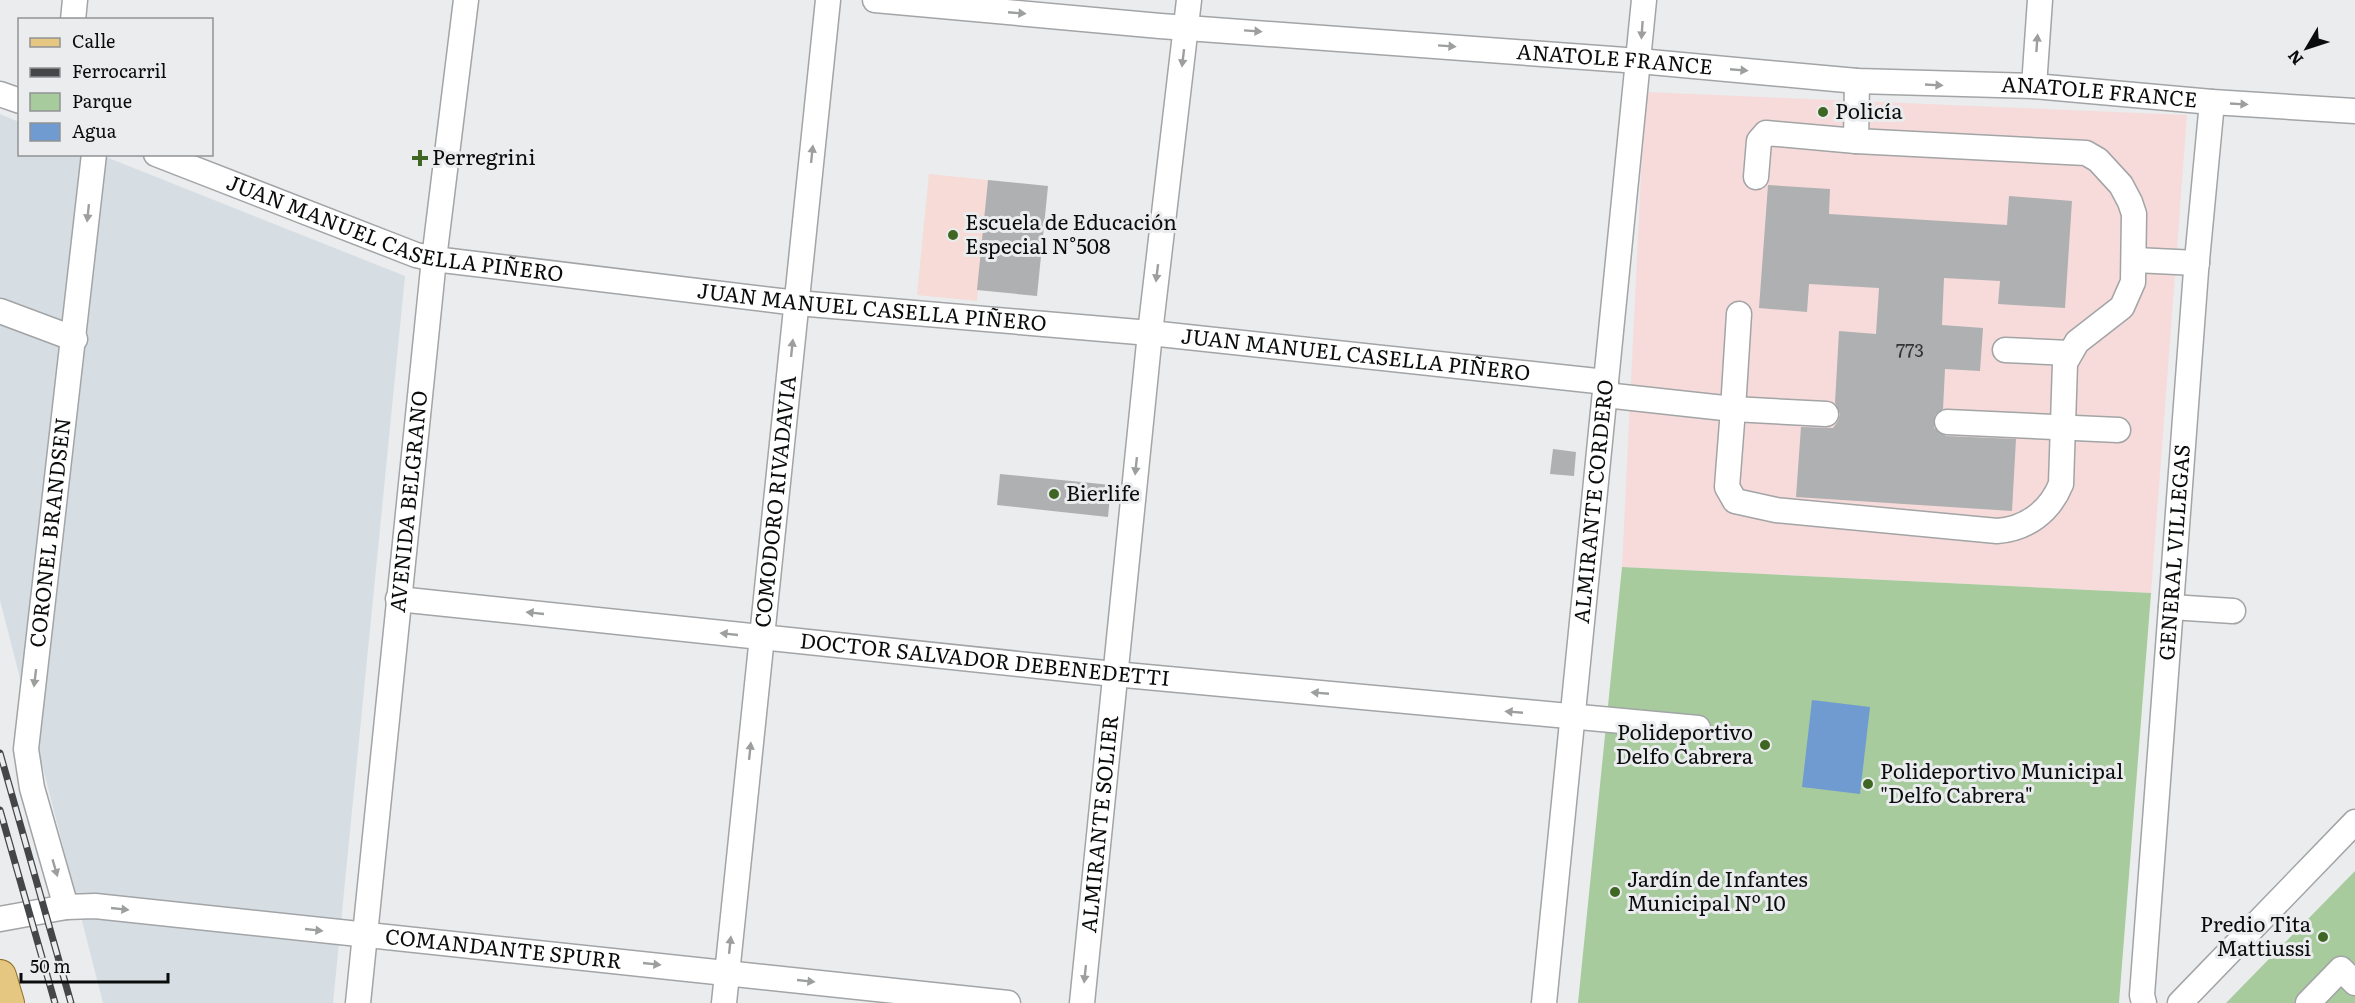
<svg xmlns="http://www.w3.org/2000/svg" width="2355" height="1003" viewBox="0 0 2355 1003" font-family="Literata,serif">
<style>
.built{fill:#d6dee4}
.education{fill:#f6dbd6}
.medical{fill:#f6dbda}
.green{fill:#a7cb9d}
.water{fill:#709bd1}
.building{fill:#afb0b2}
.lines{fill:none;stroke-linecap:round;stroke-linejoin:round}
.minor-casing{stroke:#a2a4a6;stroke-width:27}
.major-casing{stroke:#8e6d23;stroke-width:34}
.minor{stroke:#fff;stroke-width:24}
.major{stroke:#e5c782;stroke-width:32}
.rail-casing{stroke:#454647;stroke-width:7}
.rail{stroke:#eaecee;stroke-width:4.5;stroke-dasharray:14;stroke-linecap:butt}
.oneway{fill:#9d9e9e}
.poi-dot{fill:#3f6723;stroke:#eaecee;stroke-width:2}
.labels{text-anchor:middle;stroke-width:6;stroke-linejoin:round;paint-order:stroke}
.number-label{font-size:18px;fill:#343536}
.street-label{font-size:21px;fill:#0b0c0c;stroke:#eaecee}
.poi-label{font-size:21px;fill:#0b0c0c;stroke:#eaecee;text-anchor:start}
</style>
<rect width="100%" height="100%" fill="#eaecee"/>
<polygon class="built" points="0,114 19,122 20,154 101,155 405,276 333,1003 103,1003 0,600"/>
<polygon class="education" points="929,174 988,180 977,301 917,295"/>
<polygon class="medical" points="1645,92 2187,115 2151,593 1622,567"/>
<g class="green">
<polygon points="1622,567 2151,593 2119,1003 1578,1003"/>
<polygon points="2355,871 2355,1003 2226,1003"/>
</g>
<polygon class="water" points="1812,700 1870,707 1860,794 1802,787"/>
<g class="building">
<polygon points="988,180 1048,186 1037,296 977,290"/>
<polygon points="1768,185 1830,189 1829,214 2007,225 2009,196 2072,201 2065,308 1998,304 2000,281 1944,278 1942,325 1983,328 1980,371 1945,369 1943,409 1935,415 1934,428 1946,436 2016,439 2012,511 1796,497 1801,427 1833,428 1838,421 1840,414 1835,403 1839,331 1876,334 1879,288 1809,284 1807,312 1759,308"/>
<polygon points="1553,449 1576,452 1574,476 1550,474"/>
<polygon points="1000,474 1111,485 1108,517 997,505"/>
</g>
<g class="lines">
<defs>
<g id="minor">
<path id="s1" d="M875 0 1160 26 1639 61 1857 81 2034 86 2212 102 2355 111"/>
<polyline points="73,20 75,0"/>
<polyline points="2034,86 2040,0"/>
<polyline points="0,94 20,101"/>
<path id="s2" d="M156 154 416 255 434 259 797 303 1150 333 1606 382"/>
<polyline points="1756,177 1759,141 1766,133 1856,141"/>
<polyline points="2135,260 2197,263"/>
<polyline points="0,311 75,339"/>
<polyline points="1739,314 1733,409 1826,414"/>
<polyline points="2005,350 2069,353"/>
<path d="M1605 395 1733 409 1727 487 1735 501 1776 510 1997 531C2027 529 2050 511 2061 484L2065 363 2077 342 2122 307 2133 282 2134 214 2130 202 2121 185 2098 160 2086 153 1856 141 1857 81"/>
<polyline points="1947,422 2118,430"/>
<path id="s3" d="M398 599 1114 674 1698 728"/>
<polyline points="2171,607 2233,611"/>
<path id="s4" d="M66 907 32 788 26 749 94 154"/>
<path id="s5" d="M0 919 66 907 95 906 1008 1003"/>
<path id="s6" d="M358 1003 434 259 466 0"/>
<path id="s7" d="M724 1003 828 0"/>
<path id="s8" d="M1082 1003 1150 333 1189 0"/>
<path id="s9" d="M1544 1003 1644 0"/>
<path id="s10" d="M2144 1003 2142 995 2196 271 2212 102"/>
<polyline points="2180,1003 2355,822"/>
<polyline points="2308,1003 2341,969 2355,983"/>
</g>
<polyline id="major" points="0,976 8,1003"/>
</defs>
<use href="#minor" class="minor-casing"/>
<use href="#major" class="major-casing"/>
<use href="#minor" class="minor"/>
<use href="#major" class="major"/>
<defs>
<g id="rail">
<polyline points="0,753 71,1003"/>
<polyline points="0,810 55,1003"/>
</g>
</defs>
<use href="#rail" class="rail-casing"/>
<use href="#rail" class="rail"/>
</g>
<defs><path id="oneway-solid" d="M-6-.8H1V-3.2L6.5 0L1 3.2V.8H-6Z" transform="scale(1.5)"/></defs>
<g class="oneway">
<use href="#oneway-solid" transform="translate(1017 13) rotate(5)"/>
<use href="#oneway-solid" transform="translate(1642 30) rotate(94)"/>
<use href="#oneway-solid" transform="translate(1253 31) rotate(4)"/>
<use href="#oneway-solid" transform="translate(2037 43) rotate(-86)"/>
<use href="#oneway-solid" transform="translate(1447 46) rotate(4)"/>
<use href="#oneway-solid" transform="translate(1183 58) rotate(97)"/>
<use href="#oneway-solid" transform="translate(1739 70) rotate(5)"/>
<use href="#oneway-solid" transform="translate(1934 85) rotate(3)"/>
<use href="#oneway-solid" transform="translate(2239 104) rotate(3)"/>
<use href="#oneway-solid" transform="translate(812 154) rotate(-84)"/>
<use href="#oneway-solid" transform="translate(88 213) rotate(96)"/>
<use href="#oneway-solid" transform="translate(1157 273) rotate(97)"/>
<use href="#oneway-solid" transform="translate(792 348) rotate(-84)"/>
<use href="#oneway-solid" transform="translate(1136 466) rotate(96)"/>
<use href="#oneway-solid" transform="translate(535 613) rotate(-174)"/>
<use href="#oneway-solid" transform="translate(729 634) rotate(-174)"/>
<use href="#oneway-solid" transform="translate(35 678) rotate(97)"/>
<use href="#oneway-solid" transform="translate(1320 693) rotate(-175)"/>
<use href="#oneway-solid" transform="translate(1514 712) rotate(-175)"/>
<use href="#oneway-solid" transform="translate(750 751) rotate(-84)"/>
<use href="#oneway-solid" transform="translate(55 868) rotate(74)"/>
<use href="#oneway-solid" transform="translate(120 909) rotate(6)"/>
<use href="#oneway-solid" transform="translate(314 930) rotate(6)"/>
<use href="#oneway-solid" transform="translate(730 945) rotate(-84)"/>
<use href="#oneway-solid" transform="translate(652 964) rotate(6)"/>
<use href="#oneway-solid" transform="translate(1085 974) rotate(96)"/>
<use href="#oneway-solid" transform="translate(806 981) rotate(6)"/>
</g>
<g class="poi-dot">
<circle cx="1823" cy="112" r="6"/>
<path d="M417 149h6v6h6v6h-6v6h-6v-6h-6v-6h6z"/>
<circle cx="953" cy="235" r="6"/>
<circle cx="1054" cy="494" r="6"/>
<circle cx="1765" cy="745" r="6"/>
<circle cx="1868" cy="784" r="6"/>
<circle cx="1615" cy="892" r="6"/>
<circle cx="2323" cy="937" r="6"/>
</g>
<g class="labels">
<g class="number-label">
<text x="1910" y="357">773</text>
</g>
<g class="street-label">
<text dy="7" stroke="none"><textPath href="#s1" startOffset="742">ANATOLE FRANCE</textPath></text>
<text dy="7" stroke="none"><textPath href="#s1" startOffset="1228">ANATOLE FRANCE</textPath></text>
<text dy="7" stroke="none"><textPath href="#s2" startOffset="252">JUAN MANUEL CASELLA PIÑERO</textPath></text>
<text dy="7" stroke="none"><textPath href="#s2" startOffset="738">JUAN MANUEL CASELLA PIÑERO</textPath></text>
<text dy="7" stroke="none"><textPath href="#s2" startOffset="1224">JUAN MANUEL CASELLA PIÑERO</textPath></text>
<text dy="7" stroke="none"><textPath href="#s6" startOffset="504">AVENIDA BELGRANO</textPath></text>
<text dy="7" stroke="none"><textPath href="#s9" startOffset="504">ALMIRANTE CORDERO</textPath></text>
<text dy="7" stroke="none"><textPath href="#s7" startOffset="504">COMODORO RIVADAVIA</textPath></text>
<text dy="7" stroke="none"><textPath href="#s4" startOffset="381">CORONEL BRANDSEN</textPath></text>
<text dy="7" stroke="none"><textPath href="#s10" startOffset="452">GENERAL VILLEGAS</textPath></text>
<text dy="7" stroke="none"><textPath href="#s3" startOffset="590">DOCTOR SALVADOR DEBENEDETTI</textPath></text>
<text dy="7" stroke="none"><textPath href="#s8" startOffset="180">ALMIRANTE SOLIER</textPath></text>
<text dy="7" stroke="none"><textPath href="#s5" startOffset="507">COMANDANTE SPURR</textPath></text>
</g>
<g class="poi-label">
<text x="1835" y="119">Policía</text>
<text x="432" y="165">Perregrini</text>
<text x="965" y="230">Escuela de Educación<tspan x="965" dy="24">Especial N°508</tspan></text>
<text x="1066" y="501">Bierlife</text>
<text x="1753" y="740" text-anchor="end">Polideportivo<tspan x="1753" dy="24">Delfo Cabrera</tspan></text>
<text x="1880" y="779">Polideportivo Municipal<tspan x="1880" dy="24">"Delfo Cabrera"</tspan></text>
<text x="1627" y="887">Jardín de Infantes<tspan x="1627" dy="24">Municipal Nº 10</tspan></text>
<text x="2311" y="932" text-anchor="end">Predio Tita<tspan x="2311" dy="24">Mattiussi</tspan></text>
</g>
</g>
<rect x="18" y="18" width="195" height="138" fill="#eaecee" stroke="#919294" stroke-width="1.5"/>
<rect x="30" y="38" width="30" height="9" fill="#e5c782" stroke="#919294" stroke-width="1.5"/>
<text x="72" y="48" font-size="18" fill="#0b0c0c">Calle</text>
<rect x="30" y="68" width="30" height="9" fill="#454647" stroke="#919294" stroke-width="1.5"/>
<text x="72" y="78" font-size="18" fill="#0b0c0c">Ferrocarril</text>
<rect x="30" y="93" width="30" height="18" fill="#a7cb9d" stroke="#919294" stroke-width="1.5"/>
<text x="72" y="108" font-size="18" fill="#0b0c0c">Parque</text>
<rect x="30" y="123" width="30" height="18" fill="#709bd1" stroke="#919294" stroke-width="1.5"/>
<text x="72" y="138" font-size="18" fill="#0b0c0c">Agua</text>
<g transform="translate(2307 48) rotate(231)" stroke="#eaecee" stroke-width="4.5" paint-order="stroke">
<path d="M0-4.5L10 22L0 15L-10 22Z" fill="#0b0c0c"/>
<text y="-9" font-size="16" font-weight="bold" text-anchor="middle" fill="#0b0c0c">N</text>
</g>
<path d="M21 973v9h147v-9" fill="none" stroke="#0b0c0c" stroke-width="3"/>
<text x="30" y="973" font-size="18" fill="#0b0c0c" stroke="#eaecee" stroke-width="4.5" paint-order="stroke">50 m</text>
</svg>
